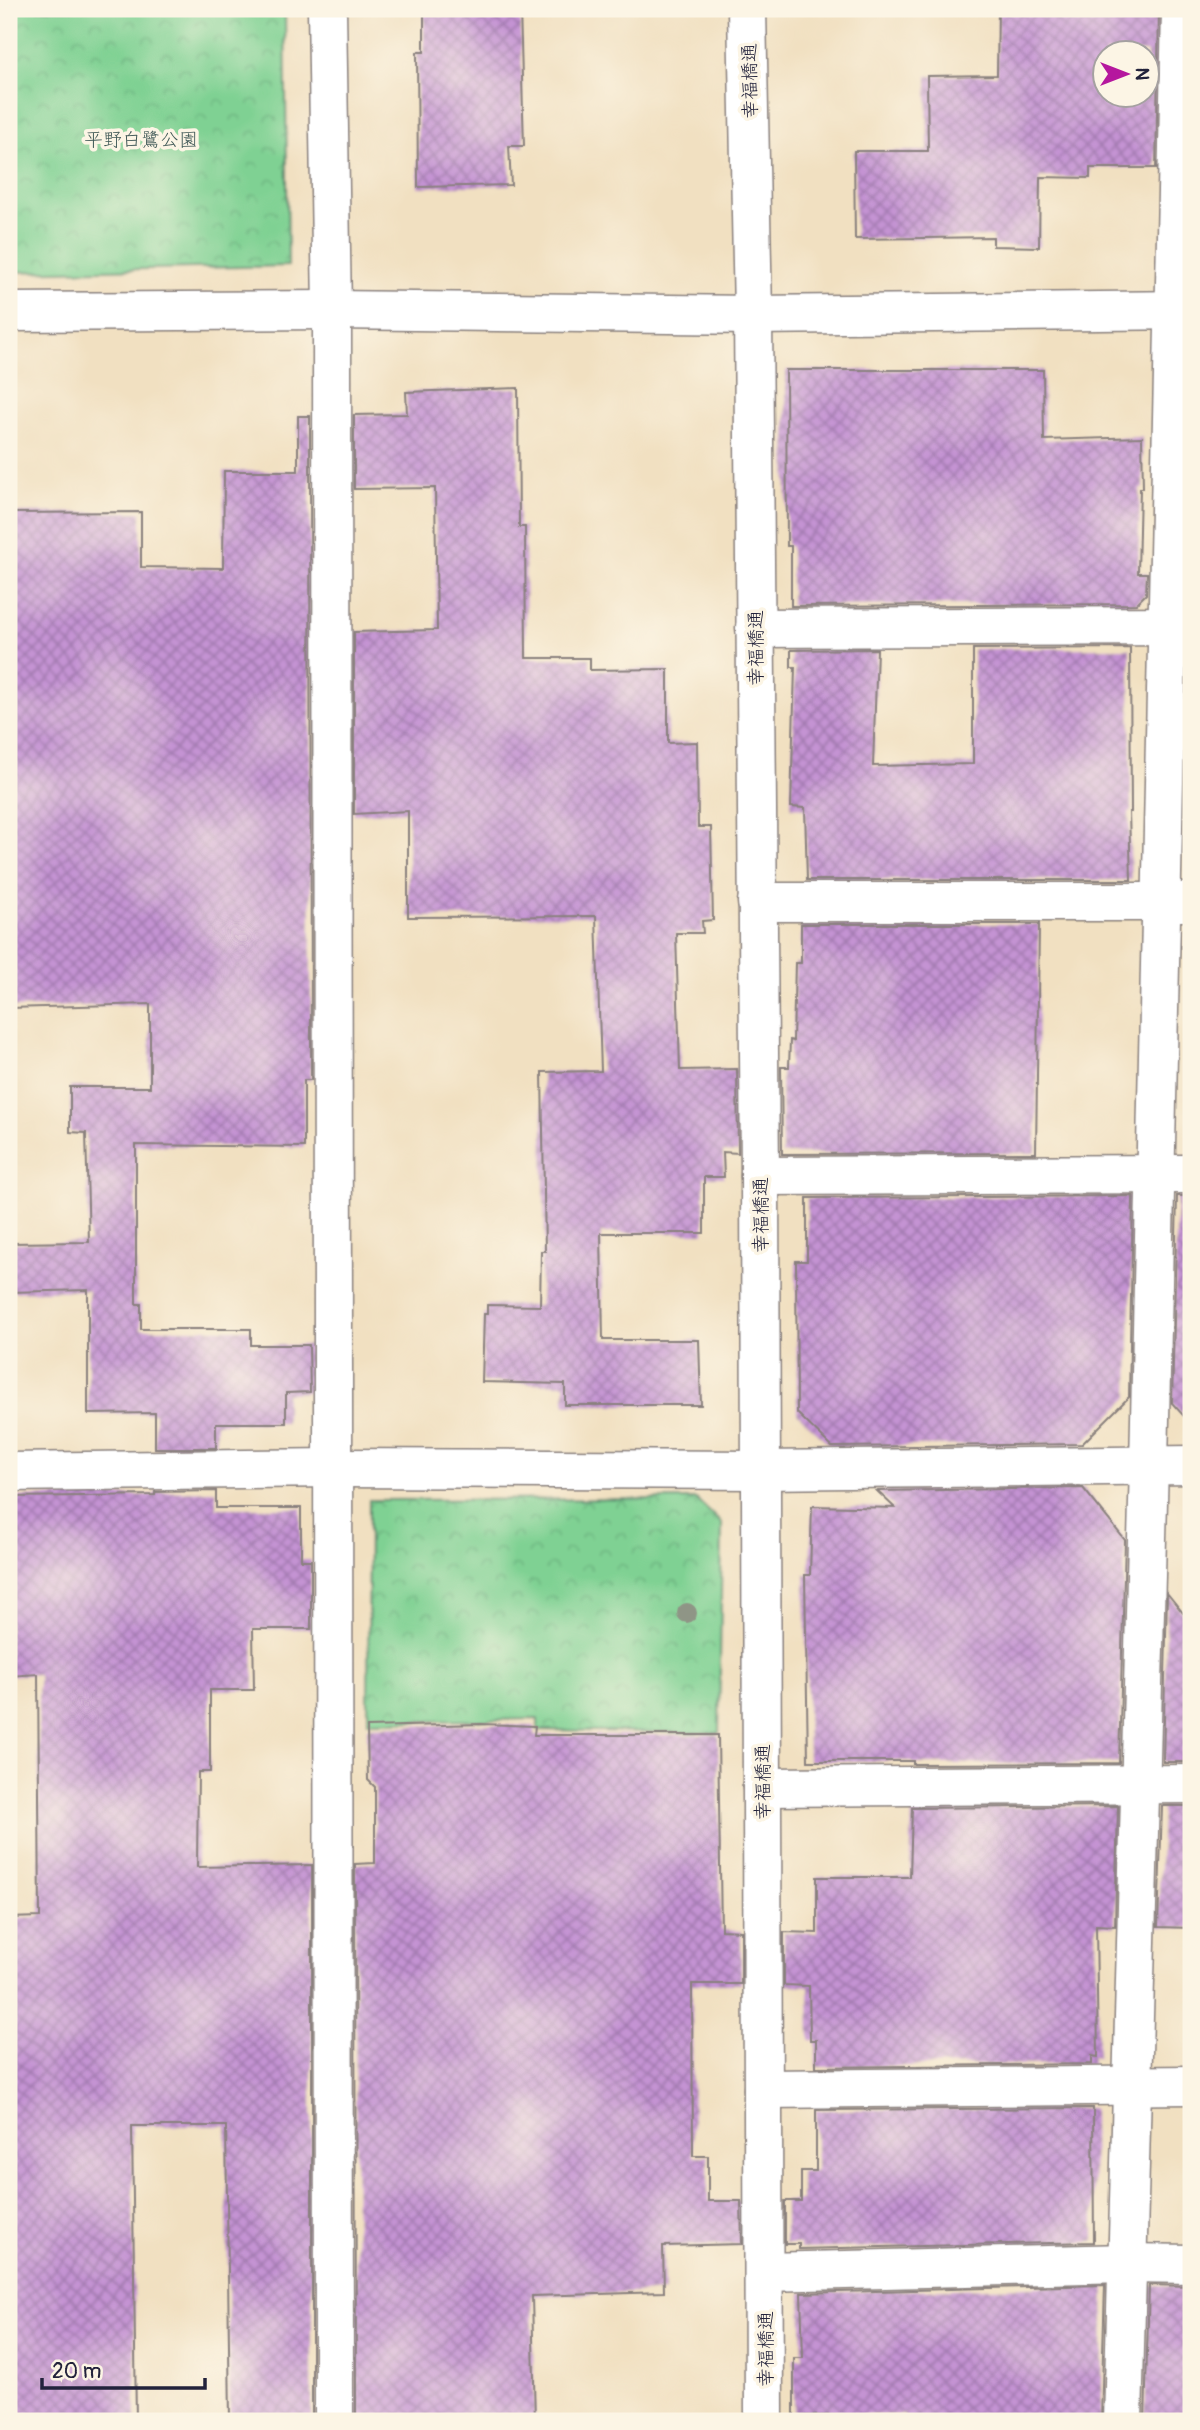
<svg xmlns="http://www.w3.org/2000/svg" width="1200" height="2430" viewBox="0 0 1200 2430" font-family="Pangolin,'Klee One',sans-serif">
<style>
.park{fill:url(#park-crowns);stroke:#507a67;stroke-width:2}
.building{fill:url(#building-cross-hatch);fill-rule:evenodd}
.lines{fill:none;stroke-linecap:round;stroke-linejoin:round}
.minor-casing{stroke:#8a817e;stroke-width:41}
.tertiary-casing{stroke:#8a817e;stroke-width:41}
.minor{stroke:#fff;stroke-width:38}
.tertiary{stroke:#fff;stroke-width:38}
.tree{fill:#8f9586}
.labels{text-anchor:middle;stroke-width:7;stroke-linejoin:round;paint-order:stroke}
.street-label{font-size:19px;fill:#22223b;stroke:#fcf5e5}
.park-label{font-size:19px;fill:#3e5755;stroke:#fcf5e5}
</style>
<defs>
<pattern id="park-crowns" width="20" height="18" patternUnits="userSpaceOnUse" patternTransform="scale(1.75)"><rect width="20" height="18" fill="#7fd193"/><path d="M2 6a3 3 0 1 1 6 0M12 15a3 3 0 1 1 6 0" fill="none" stroke="#6db380"/></pattern>
<pattern id="building-cross-hatch" width="8" height="8" patternUnits="userSpaceOnUse" patternTransform="scale(1.75)"><rect width="8" height="8" fill="#c493d3"/><path d="M0 0l8 8M0 8l8-8" fill="none" stroke="#9f78ac"/></pattern>
</defs>
<rect width="100%" height="100%" fill="#fcf5e5"/>
<filter id="ink" filterUnits="userSpaceOnUse"><feTurbulence type="fractalNoise" baseFrequency=".0143" numOctaves="2"/><feDisplacementMap in="SourceGraphic" scale="14" xChannelSelector="R" yChannelSelector="G"/><feConvolveMatrix kernelMatrix="1 2 1 2 8 2 1 2 1" color-interpolation-filters="sRGB"/></filter>
<filter id="wash" filterUnits="userSpaceOnUse"><feTurbulence type="fractalNoise" baseFrequency=".00686" numOctaves="4" result="noise"/><feDisplacementMap in="SourceGraphic" scale="28" xChannelSelector="R" yChannelSelector="G"/><feGaussianBlur stdDeviation="1.57" result="paint"/><feColorMatrix in="noise" values="0 0 0 0 0 0 0 0 0 0 0 0 0 0 0 0 0 1.4 0 .05"/><feComposite in="paint" operator="in"/></filter>
<g filter="url(#wash)">
<rect width="100%" height="100%" fill="#f1e0c1"/>
<g class="park">
<polygon points="9,9 285,9 288,266 9,272"/>
<polygon points="696,1499 722,1524 719,1733 538,1730 538,1719 368,1722 369,1500"/>
</g>
<g id="blocks">
<g class="building">
<polygon points="424,9 520,9 524,146 509,146 511,185 418,187 417,52 424,52"/>
<path d="M998 9H1159L1156 168H1090V178L1040 177 1039 247 993 246V237L855 239 854 151H928L927 76 997 75ZM1105 52H1147V94H1105Z"/>
<polygon points="786,370 1043,370 1044,440 1142,437 1143,488 1140,488 1138,573 1147,573 1146,594 1136,604 791,606 791,546 787,546"/>
<polygon points="518,388 519,527 525,527 526,658 590,658 590,670 668,669 668,743 697,742 698,827 711,827 713,920 702,921 703,933 676,933 680,1070 737,1069 738,1153 723,1152 724,1177 704,1177 704,1233 601,1233 603,1340 699,1340 701,1405 565,1405 565,1384 482,1382 484,1314 487,1314 487,1305 540,1306 541,1251 545,1251 542,1072 601,1071 596,916 408,917 408,811 354,814 354,632 437,630 435,488 354,489 354,415 407,414 406,392"/>
<polygon points="298,416 310,416 311,1080 304,1080 304,1147 136,1145 136,1304 141,1304 141,1329 251,1329 251,1345 309,1345 310,1392 286,1393 286,1423 216,1423 216,1448 155,1448 155,1413 88,1414 88,1290 9,1292 9,1243 89,1242 86,1133 70,1132 70,1087 150,1087 150,1004 9,1008 9,513 141,512 141,567 223,568 224,471 298,471"/>
<polygon points="1130,648 1131,812 1129,812 1131,880 807,880 805,808 791,807 795,667 791,667 791,650 877,649 873,766 973,764 973,649"/>
<polygon points="801,924 1039,924 1036,1153 782,1154 781,1067 789,1067 790,1040 793,1041 795,963 801,963"/>
<polygon points="1133,1196 1129,1397 1082,1444 832,1447 797,1413 796,1261 807,1261 807,1198"/>
<polygon points="1177,1196 1191,1196 1191,1424 1172,1403"/>
<polygon points="1083,1488 1125,1540 1119,1763 913,1764 913,1761 808,1761 805,1575 810,1575 812,1506 895,1508 877,1491"/>
<polygon points="216,1491 216,1508 301,1508 301,1560 311,1560 311,1629 253,1629 254,1690 210,1690 210,1772 198,1772 197,1867 312,1865 312,2421 230,2421 226,2126 132,2126 136,2421 9,2421 9,1918 40,1917 38,1674 9,1676 9,1497 155,1495 155,1492"/>
<polygon points="1167,1593 1191,1623 1191,1762 1163,1762"/>
<polygon points="481,1724 535,1726 534,1735 718,1735 721,1930 741,1931 741,1984 692,1984 693,2156 708,2156 708,2201 741,2201 742,2244 663,2246 664,2292 532,2296 535,2421 356,2421 355,1864 375,1863 375,1787 368,1780 367,1727"/>
<polygon points="1118,1806 1115,1926 1096,1925 1098,2057 1092,2056 1092,2064 816,2067 816,2040 810,2040 809,1986 784,1985 784,1932 817,1933 817,1877 910,1877 912,1808"/>
<polygon points="1162,1806 1191,1806 1191,1928 1158,1927"/>
<polygon points="1093,2108 1094,2242 799,2249 799,2244 785,2244 785,2201 801,2201 801,2171 816,2171 816,2110"/>
<polygon points="1105,2285 1101,2421 904,2421 904,2415 794,2416 794,2358 803,2358 801,2293"/>
<polygon points="1149,2285 1191,2286 1191,2421 1145,2421"/>
</g>
</g>
</g>
<g filter="url(#ink)">
<use href="#blocks" fill-opacity="0" stroke="#8a817e" stroke-width="2"/>
<g class="lines">
<defs>
<g id="minor">
<polyline points="327,9 332,310 334,2421"/>
<polyline points="755,628 1191,626"/>
<polyline points="757,902 1191,902"/>
<polyline points="760,1176 1191,1174"/>
<polyline points="762,1787 1191,1784"/>
<polyline points="763,2089 1191,2085"/>
<polyline points="765,2272 1127,2263 1191,2264"/>
<polyline points="1123,2421 1149,1465 1181,9"/>
</g>
<g id="tertiary">
<polyline points="747,9 753,315 760,1176 764,2421"/>
<polyline points="9,312 332,310 753,315 1191,310"/>
<polyline points="9,1472 335,1468 762,1470 1191,1465"/>
</g>
</defs>
<use href="#minor" class="minor-casing"/>
<use href="#tertiary" class="tertiary-casing"/>
<use href="#minor" class="minor"/>
<use href="#tertiary" class="tertiary"/>
</g>
<circle class="tree" cx="687" cy="1613" r="10"/>
</g>
<g class="labels">
<g class="street-label">
<text transform="translate(749 81) rotate(-91)" y="7">幸福橋通</text>
<text transform="translate(755 648) rotate(-90)" y="7">幸福橋通</text>
<text transform="translate(760 1215) rotate(-90)" y="7">幸福橋通</text>
<text transform="translate(762 1782) rotate(-90)" y="7">幸福橋通</text>
<text transform="translate(765 2349) rotate(-90)" y="7">幸福橋通</text>
</g>
<g class="park-label">
<text x="141" y="146">平野白鷺公園</text>
</g>
</g>
<rect width="1200" height="2430" fill="none" stroke="#fcf5e5" stroke-width="35"/>
<g transform="translate(1126 74) rotate(90)"><circle r="33" fill="#fcf5e5" stroke="#a5a1a1" stroke-width="2"/>
<path d="M0-5L12 26L0 18L-12 26Z" fill="#b5179e"/>
<text y="-10" font-size="19" font-weight="bold" text-anchor="middle" fill="#22223b">N</text>
</g>
<path d="M42 2378v10h163v-10" fill="none" stroke="#22223b" stroke-width="3.5"/>
<text x="52" y="2378" font-size="21" fill="#22223b" stroke="#fcf5e5" stroke-width="5" paint-order="stroke">20 m</text>
</svg>
